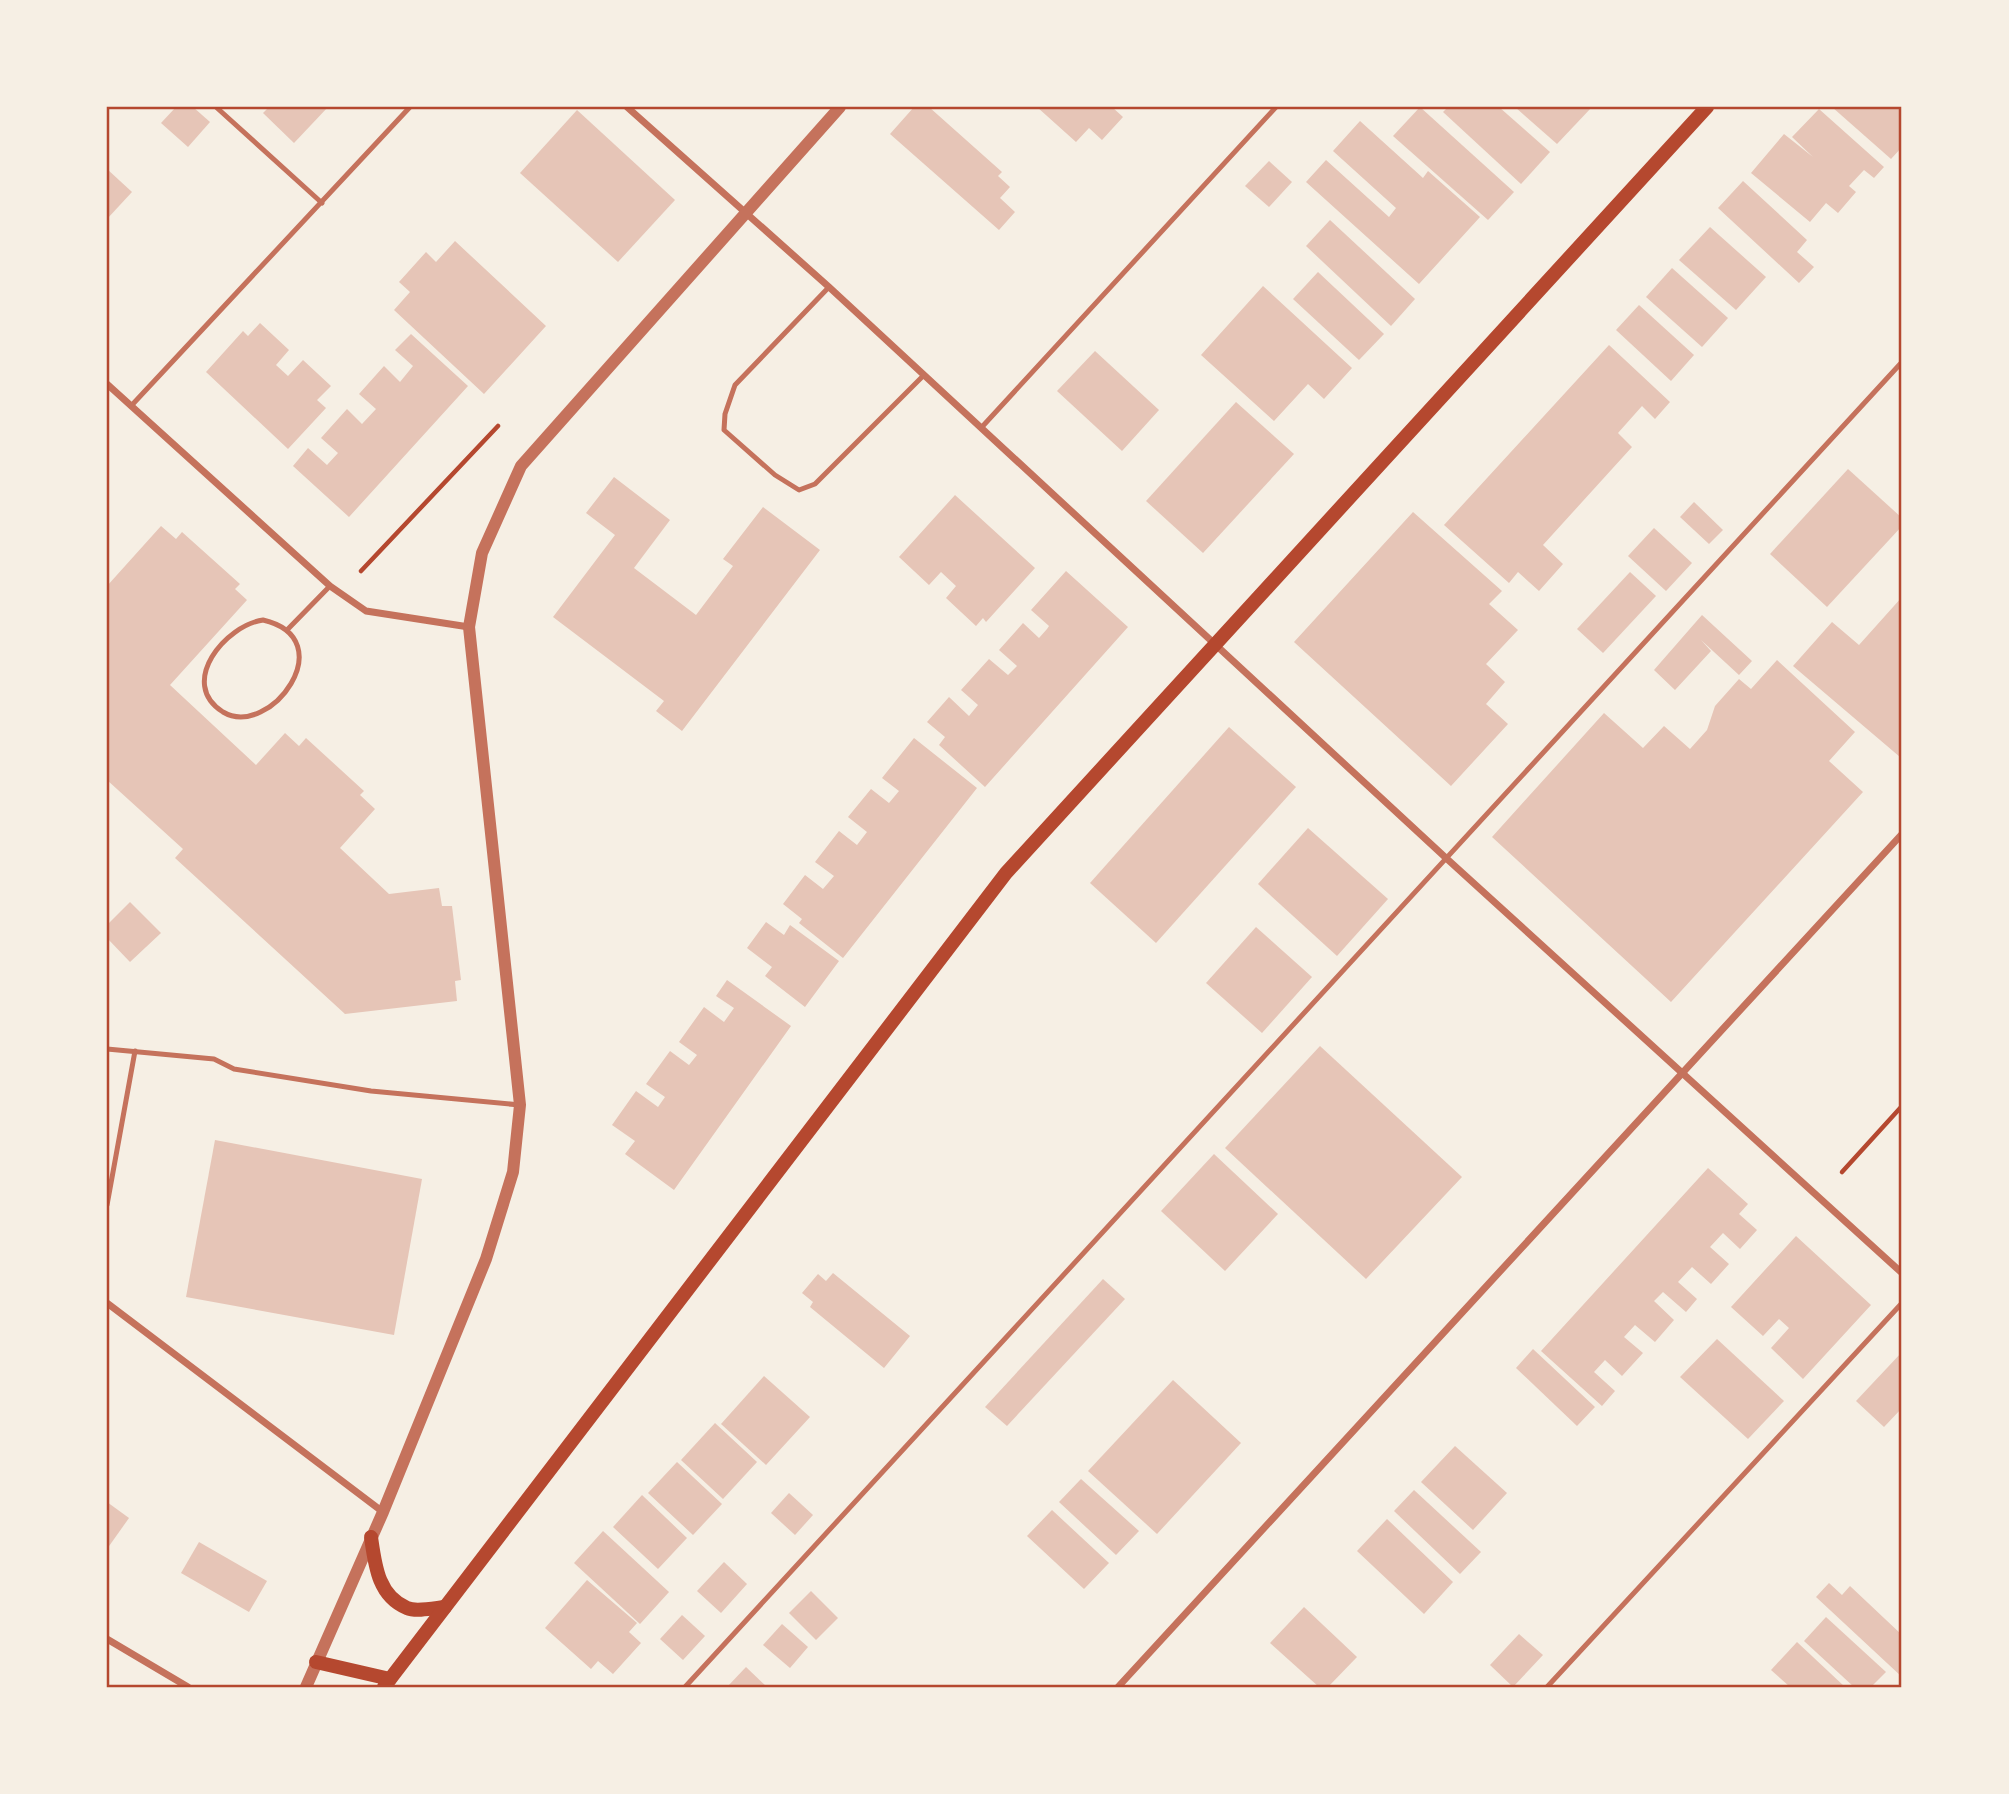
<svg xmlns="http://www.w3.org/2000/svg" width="2009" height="1794" viewBox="0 0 2009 1794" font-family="Figtree,sans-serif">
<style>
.building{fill:#e6c5b7}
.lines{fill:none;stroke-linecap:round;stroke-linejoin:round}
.path{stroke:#b5482f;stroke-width:4.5}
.service{stroke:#c5725c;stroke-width:5}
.minor{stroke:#c5725c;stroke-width:7}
.tertiary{stroke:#c5725c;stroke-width:12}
.secondary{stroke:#b5482f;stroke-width:14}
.neatline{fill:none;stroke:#b5482f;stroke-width:2.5}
</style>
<rect width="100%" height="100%" fill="#f6efe4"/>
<g class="building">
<polygon points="176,107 193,107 210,122 188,147 161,123"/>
<polygon points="269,107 328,107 294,143 263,113"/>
<polygon points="914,107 929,107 1002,172 998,176 1010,187 1000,198 1015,212 999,230 890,134"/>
<polygon points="1037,107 1112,107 1123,117 1102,140 1089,128 1076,142"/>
<polygon points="1420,107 1514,192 1488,220 1393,136"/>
<polygon points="1448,107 1499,107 1550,152 1521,184 1443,112"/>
<polygon points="1515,107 1592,107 1557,144"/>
<polygon points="1832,107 1902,107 1902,147 1891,159"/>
<polygon points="1819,109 1884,167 1874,178 1864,170 1849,186 1856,192 1838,213 1826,203 1810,222 1751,173 1784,134 1813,157 1792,137"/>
<polygon points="577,110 675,200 618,262 520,173"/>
<polygon points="1360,121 1423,178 1428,171 1480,217 1419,284 1306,182 1326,160 1389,217 1396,208 1333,151"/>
<polygon points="1269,161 1292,182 1269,207 1245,186"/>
<polygon points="107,169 132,192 107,219"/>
<polygon points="1743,181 1807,240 1797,252 1814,267 1799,283 1718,208"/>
<polygon points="1330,220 1415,299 1391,326 1306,246"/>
<polygon points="1710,227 1766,277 1736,310 1679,260"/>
<polygon points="455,241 546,326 484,394 394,310 410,292 399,282 426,252 436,262"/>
<polygon points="1672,268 1728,318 1702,347 1646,297"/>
<polygon points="1318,272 1384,334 1359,360 1293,299"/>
<polygon points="1263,286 1352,368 1324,399 1308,384 1274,421 1201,355"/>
<polygon points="1639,305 1694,355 1671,381 1616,330"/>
<polygon points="260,323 289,350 276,365 288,376 303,360 331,386 317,400 326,408 288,449 206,372 243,331 248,336"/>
<polygon points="411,334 468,386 349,517 293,466 308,448 327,465 338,453 321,438 347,409 362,424 376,409 359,394 384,366 400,382 413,366 395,350"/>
<polygon points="1609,345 1670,402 1655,419 1642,406 1618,433 1632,447 1543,545 1563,564 1539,591 1518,572 1509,583 1444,525"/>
<polygon points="1095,351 1159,410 1122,451 1057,391"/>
<polygon points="1236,402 1294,454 1203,553 1146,501"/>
<polygon points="1848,469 1902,518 1902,526 1827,607 1770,554"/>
<polygon points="614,477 670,520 634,568 696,615 733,566 723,559 763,507 820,550 682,731 656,711 664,701 553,617 615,535 586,513"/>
<polygon points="955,495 1035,568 986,622 983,618 976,626 946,598 956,586 941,572 929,585 899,557"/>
<polygon points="1694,502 1723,530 1709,544 1680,517"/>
<polygon points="1413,512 1502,591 1489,604 1518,630 1486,664 1505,682 1486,704 1508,724 1451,786 1294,642"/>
<polygon points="161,526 176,539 182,532 240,584 235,589 247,600 170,685 256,765 285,733 299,746 306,738 364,791 360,795 375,809 340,848 389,894 439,888 442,906 452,906 461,980 455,981 457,1001 345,1014 175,858 183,849 107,780 107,586"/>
<polygon points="1654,528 1692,563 1666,591 1628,556"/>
<polygon points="1066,571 1128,627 985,787 939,745 945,737 927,722 949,697 969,716 978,705 961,690 989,659 1008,675 1017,666 999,650 1023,623 1039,638 1047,629 1049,626 1031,610"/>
<polygon points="1630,572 1656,596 1603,653 1577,629"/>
<polygon points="1902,597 1902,754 1900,757 1793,666 1832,622 1859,645"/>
<polygon points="1702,615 1752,661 1739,675 1701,640 1711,651 1675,690 1654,670"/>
<polygon points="1777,660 1855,732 1829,761 1863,792 1671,1002 1492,837 1604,713 1643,748 1664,726 1690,749 1707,730 1715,706 1739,679 1751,689"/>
<polygon points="1229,727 1296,787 1156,943 1090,883"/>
<polygon points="914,738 977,788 843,958 799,923 802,919 783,904 805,875 823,889 834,876 815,862 839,831 857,845 867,832 848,817 871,789 889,803 899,791 882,778"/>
<polygon points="1308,828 1388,899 1337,956 1258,884"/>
<polygon points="130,902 161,933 130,962 107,938 107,925"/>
<polygon points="766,922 784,935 790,925 839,961 805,1007 765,976 772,967 747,948"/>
<polygon points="1256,927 1312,977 1262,1033 1206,983"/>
<polygon points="727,980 791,1026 674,1190 625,1154 635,1141 612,1125 636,1091 658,1107 665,1097 646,1084 670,1051 689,1065 697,1055 679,1042 704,1007 724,1022 734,1008 716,996"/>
<polygon points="1320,1046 1462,1177 1366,1279 1225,1148"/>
<polygon points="215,1140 422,1179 394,1335 186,1297"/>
<polygon points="1214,1154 1278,1214 1225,1271 1161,1211"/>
<polygon points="1708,1168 1748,1204 1739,1214 1757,1230 1740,1249 1723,1233 1710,1247 1729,1264 1711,1284 1692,1267 1678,1282 1697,1299 1686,1312 1663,1292 1654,1301 1674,1320 1655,1342 1635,1325 1624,1337 1643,1353 1622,1376 1605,1360 1594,1372 1615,1391 1602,1406 1541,1351"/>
<polygon points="1796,1236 1871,1305 1803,1379 1771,1348 1789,1328 1779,1319 1763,1336 1731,1307"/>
<polygon points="833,1273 910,1336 884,1368 810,1307 813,1302 802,1293 818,1274 826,1281"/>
<polygon points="1103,1279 1125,1299 1007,1426 985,1407"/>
<polygon points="1717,1339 1784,1401 1748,1439 1680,1377"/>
<polygon points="1533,1349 1595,1407 1577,1426 1516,1368"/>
<polygon points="1902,1352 1902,1408 1884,1427 1856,1401"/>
<polygon points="764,1376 810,1417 766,1465 721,1424"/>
<polygon points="1173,1380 1241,1443 1157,1534 1088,1471"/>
<polygon points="715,1423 757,1462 723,1499 681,1460"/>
<polygon points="1455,1446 1507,1493 1473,1530 1421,1482"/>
<polygon points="677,1462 722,1504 693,1535 648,1493"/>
<polygon points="1081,1479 1139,1531 1116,1555 1059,1502"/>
<polygon points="1414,1490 1481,1552 1460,1574 1394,1511"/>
<polygon points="789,1493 813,1515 795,1535 771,1513"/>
<polygon points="642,1495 687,1538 658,1569 613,1527"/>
<polygon points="107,1502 129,1518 107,1549"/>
<polygon points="1052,1510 1109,1563 1084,1589 1027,1536"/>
<polygon points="1387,1519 1453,1582 1424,1614 1357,1551"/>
<polygon points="603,1531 669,1592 640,1624 574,1563"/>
<polygon points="199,1542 267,1581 249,1612 181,1573"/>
<polygon points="724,1562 747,1584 721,1613 697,1591"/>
<polygon points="587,1580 637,1623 629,1632 641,1643 613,1674 598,1661 591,1669 545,1628"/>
<polygon points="1829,1583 1842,1595 1850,1586 1902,1635 1902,1677 1816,1597"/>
<polygon points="811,1591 838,1618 816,1640 789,1613"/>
<polygon points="1304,1607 1357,1657 1328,1687 1319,1687 1270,1643"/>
<polygon points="682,1615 705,1636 683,1660 660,1639"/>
<polygon points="1826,1617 1886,1672 1871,1687 1854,1687 1804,1641"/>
<polygon points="782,1624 808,1647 790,1668 763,1645"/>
<polygon points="1519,1634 1543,1655 1513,1687 1490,1665"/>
<polygon points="1797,1642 1845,1687 1790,1687 1771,1670"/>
<polygon points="746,1667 767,1687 727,1687"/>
</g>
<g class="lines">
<g class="path">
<polyline points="361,571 498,426"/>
<polyline points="1842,1172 1902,1106"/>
</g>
<g class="service">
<polyline points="216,107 322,203"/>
<polyline points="829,287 735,385 725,414 724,430 775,475 799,490 815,484 923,376"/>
<polyline points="131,406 410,107"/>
<polyline points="981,428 1276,107"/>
<path d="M263 620C344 639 270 740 223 712 177 683 226 625 263 620Z"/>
<polyline points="287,630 330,586"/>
<polyline points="107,1049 214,1059 234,1069 371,1091 520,1105"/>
<polyline points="107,1205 135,1051"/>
<polyline points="685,1687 1902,362"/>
<polyline points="1547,1687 1902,1303"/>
</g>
<g class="minor">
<polyline points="627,107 829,287 1446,858 1902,1273"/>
<polyline points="107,384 330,586 366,611 469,627"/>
<polyline points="107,1303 383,1512"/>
<polyline points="107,1639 188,1687"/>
<polyline points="1118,1687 1902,834"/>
</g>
<polyline class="tertiary" points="306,1687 383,1512 486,1259 513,1172 520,1105 469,627 482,553 521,466 840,107"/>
<g class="secondary">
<path d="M371 1537C375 1565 378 1596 407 1608 416 1612 435 1608 445 1607"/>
<polyline points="316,1662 390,1679"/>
<polyline points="384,1687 1006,873 1707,107"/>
</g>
</g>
<rect width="2009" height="1794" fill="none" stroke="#f6efe4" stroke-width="217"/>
<rect x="108" y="108" width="1792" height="1578" class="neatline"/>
</svg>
